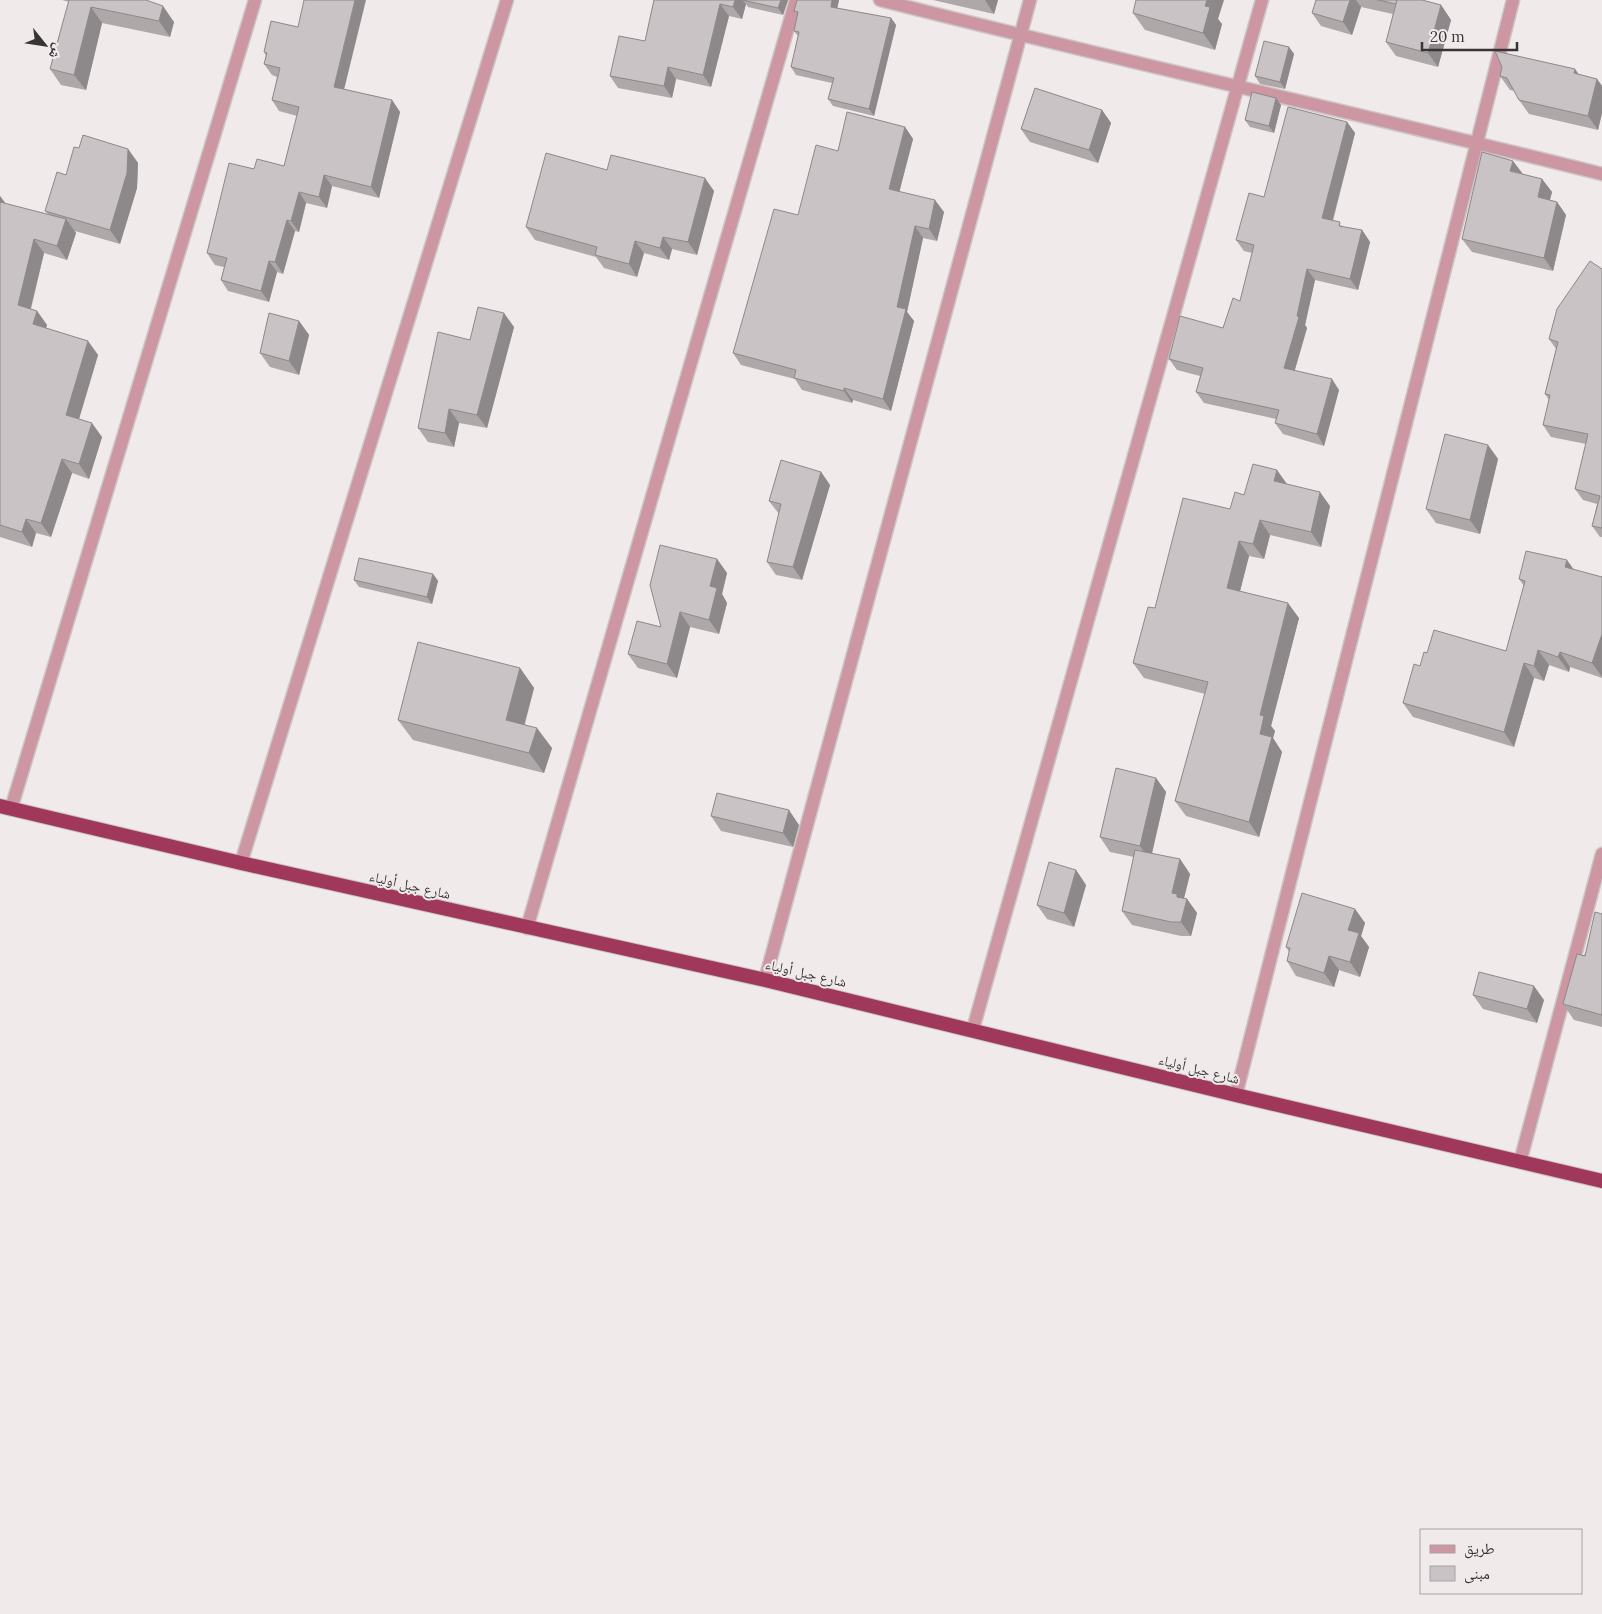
<svg xmlns="http://www.w3.org/2000/svg" width="1602" height="1614" viewBox="0 0 1602 1614" font-family="Lora,'Noto Naskh Arabic',serif">
<style>
.lines{fill:none;stroke-linecap:round;stroke-linejoin:round}
.minor-casing{stroke:#ccc6c7;stroke-width:15}
.trunk-casing{stroke:#ccc6c7;stroke-width:16}
.minor{stroke:#cc96a3;stroke-width:12}
.trunk{stroke:#a0385c;stroke-width:14}
.wall{fill:#aea8a9}
.shaded-wall{fill:#8d888a}
.building{fill:#cac3c5;stroke:#8d888a}
.labels{text-anchor:middle;stroke-width:4;stroke-linejoin:round;paint-order:stroke}
.street-label{font-size:14px;fill:#383536;stroke:#f1eaeb}
</style>
<rect width="100%" height="100%" fill="#f1eaeb"/>
<g class="lines">
<defs>
<g id="minor">
<path d="M880 0C1120 61 1362 114 1602 174"/>
<polyline points="11,809 255,0"/>
<polyline points="241,863 507,0"/>
<polyline points="527,928 796,0"/>
<polyline points="765,980 1030,0"/>
<polyline points="973,1029 1262,0"/>
<polyline points="1236,1095 1513,0"/>
<polyline points="1520,1162 1602,854"/>
</g>
<polyline id="trunk" points="0,806 241,863 765,980 1236,1095 1602,1181"/>
</defs>
<use href="#minor" class="minor-casing"/>
<use href="#trunk" class="trunk-casing"/>
<use href="#minor" class="minor"/>
<use href="#trunk" class="trunk"/>
</g>
<g class="wall">
<polygon points="62,0 146,0 174,22 170,37 102,23 86,90 61,85 50,69 69,2"/>
<polygon points="654,0 788,0 783,15 748,7 746,4 742,19 729,16 711,87 676,79 672,98 618,88 610,76 645,41"/>
<polygon points="797,0 839,0 837,8 891,18 896,25 874,116 833,106 828,99 832,83 796,75 791,67 798,36 794,31 798,16 794,11"/>
<polygon points="933,0 998,0 994,14"/>
<polygon points="1316,0 1422,0 1441,5 1451,20 1438,67 1396,56 1386,42 1393,14 1361,7 1352,35 1321,26 1312,13"/>
<polygon points="1133,13 1218,19 1222,24 1215,50 1145,30"/>
<polygon points="271,21 344,89 392,100 400,112 379,198 332,186 327,208 306,203 299,232 295,231 283,274 277,272 269,302 228,291 221,280 224,267 215,265 207,253 254,169 284,166 297,116 279,111 272,100 277,77 272,75 264,64 266,56 264,52"/>
<polygon points="1289,47 1294,54 1285,89 1260,84 1255,76"/>
<polygon points="1579,75 1597,79 1602,86 1602,113 1598,130 1529,114 1519,100 1515,91 1510,90 1500,76"/>
<polygon points="1281,105 1274,133 1250,127 1245,120"/>
<polygon points="1102,110 1111,123 1098,163 1030,142 1021,129"/>
<polygon points="1347,122 1355,133 1333,221 1344,227 1362,230 1370,242 1358,290 1315,280 1305,325 1307,328 1295,370 1339,390 1324,446 1283,434 1275,423 1276,419 1204,403 1196,392 1200,376 1177,370 1169,359 1223,328 1240,301 1252,253 1244,251 1236,240 1264,197"/>
<polygon points="905,127 913,139 899,192 944,212 937,241 923,238 907,312 914,321 891,411 853,400 852,403 802,390 795,379 741,365 733,353 798,215 838,151"/>
<polygon points="128,149 138,163 137,188 120,244 75,231 76,233 67,260 44,253 31,309 37,311 47,325 46,328 88,341 98,355 79,419 102,437 89,479 72,473 51,537 36,533 32,547 0,537 0,196 6,204 48,214 45,211 66,175"/>
<polygon points="607,170 714,191 697,255 672,249 669,260 644,253 637,277 604,268 596,257 535,240 526,227"/>
<polygon points="1523,174 1542,179 1552,192 1550,200 1557,202 1566,215 1553,271 1472,252 1462,239"/>
<polygon points="1602,269 1602,537 1600,537 1592,526 1597,504 1583,500 1575,489 1586,444 1551,437 1543,425 1549,400 1545,394 1556,349 1549,339"/>
<polygon points="299,321 309,335 299,375 270,367 260,353"/>
<polygon points="514,327 487,428 459,423 454,447 428,442 418,428 470,340"/>
<polygon points="1488,445 1498,459 1480,534 1436,523 1426,509"/>
<polygon points="821,472 830,485 802,580 776,575 767,562 779,514 769,501"/>
<polygon points="1287,484 1330,506 1321,547 1270,535 1264,559 1249,556 1240,591 1299,618 1271,726 1275,731 1273,738 1282,752 1259,837 1186,816 1175,801 1205,694 1144,678 1133,663 1155,608 1230,509 1244,495"/>
<polygon points="717,559 727,573 722,594 727,603 719,634 690,627 677,678 638,668 628,654 661,627"/>
<polygon points="1574,570 1602,577 1602,678 1570,667 1569,672 1549,665 1544,681 1534,678 1514,747 1413,717 1403,703 1420,666 1427,653 1506,651 1524,586 1519,579"/>
<polygon points="433,574 438,581 432,604 359,587 354,580"/>
<polygon points="520,668 534,688 525,724 552,748 544,773 413,740 398,720"/>
<polygon points="1156,778 1166,792 1152,854 1180,859 1190,874 1184,898 1187,899 1197,913 1191,936 1181,936 1132,925 1122,911 1134,857 1110,852 1100,837"/>
<polygon points="711,816 799,825 793,847 721,831"/>
<polygon points="1076,870 1086,885 1074,927 1047,919 1037,905"/>
<polygon points="1355,909 1365,923 1361,936 1369,947 1360,977 1339,970 1334,987 1296,976 1287,961 1289,952 1286,947"/>
<polygon points="1602,914 1602,1027 1574,1020 1563,1004"/>
<polygon points="1473,995 1544,1000 1537,1023 1483,1009"/>
</g>
<g class="shaded-wall">
<polygon points="355,0 366,0 342,98 334,87"/>
<polygon points="735,0 747,0 742,0 746,4 742,19 733,7"/>
<polygon points="781,0 788,0 783,15 778,8"/>
<polygon points="832,0 839,0 836,14 831,7"/>
<polygon points="985,0 998,0 994,14"/>
<polygon points="1207,0 1224,0 1218,19 1222,24 1215,50 1203,33 1205,6"/>
<polygon points="1350,0 1356,0 1361,7 1352,35 1343,22"/>
<polygon points="720,4 729,16 711,87 703,75"/>
<polygon points="1441,5 1451,20 1438,67 1428,53"/>
<polygon points="163,6 174,22 170,37 159,21"/>
<polygon points="91,7 102,23 86,90 74,75"/>
<polygon points="891,18 896,25 874,116 869,109"/>
<polygon points="1289,47 1294,54 1285,89 1280,82"/>
<polygon points="668,67 676,79 672,98 664,86"/>
<polygon points="1575,69 1585,83 1574,73"/>
<polygon points="1597,79 1602,86 1602,113 1598,130 1588,116"/>
<polygon points="1276,98 1281,105 1274,133 1269,126"/>
<polygon points="392,100 400,112 379,198 371,187"/>
<polygon points="1102,110 1111,123 1098,163 1089,150"/>
<polygon points="1347,122 1355,133 1330,230 1322,218"/>
<polygon points="905,127 913,139 897,201 889,189"/>
<polygon points="128,149 138,163 137,188 120,244 110,230"/>
<polygon points="1513,161 1523,174 1510,171"/>
<polygon points="324,175 332,186 327,208 319,197"/>
<polygon points="705,178 714,191 697,255 688,242"/>
<polygon points="1542,179 1552,192 1547,210 1538,197"/>
<polygon points="299,192 306,203 299,232 291,221"/>
<polygon points="0,196 10,210 0,204"/>
<polygon points="935,200 944,212 937,241 929,229"/>
<polygon points="1557,202 1566,215 1553,271 1544,258"/>
<polygon points="66,219 76,233 67,260 57,246"/>
<polygon points="287,220 295,231 283,274 275,262"/>
<polygon points="915,226 923,238 907,312 914,321 891,411 883,399 897,307"/>
<polygon points="1362,230 1370,242 1358,290 1350,279"/>
<polygon points="663,237 672,249 669,260 660,248"/>
<polygon points="34,239 44,253 28,319 18,305"/>
<polygon points="635,241 644,253 637,277 629,264"/>
<polygon points="269,261 277,272 269,302 261,291"/>
<polygon points="1307,269 1315,280 1305,325 1307,328 1292,379 1284,368"/>
<polygon points="37,311 47,325 43,338 33,324"/>
<polygon points="504,313 514,327 487,428 477,415"/>
<polygon points="299,321 309,335 299,375 289,361"/>
<polygon points="88,341 98,355 76,429 66,415"/>
<polygon points="1332,379 1339,390 1324,446 1317,434"/>
<polygon points="844,388 853,400 852,403 844,391"/>
<polygon points="449,409 459,423 454,447 445,433"/>
<polygon points="92,423 102,437 89,479 79,464"/>
<polygon points="1488,445 1498,459 1480,534 1470,520"/>
<polygon points="62,459 72,473 51,537 41,523"/>
<polygon points="1277,470 1287,484 1274,481"/>
<polygon points="821,472 830,485 802,580 793,567"/>
<polygon points="1320,492 1330,506 1321,547 1311,532"/>
<polygon points="26,519 36,533 32,547 22,532"/>
<polygon points="1260,520 1270,535 1264,559 1253,544"/>
<polygon points="1239,541 1249,556 1237,603 1227,588"/>
<polygon points="717,559 727,573 722,594 727,603 719,634 709,620 710,586"/>
<polygon points="1567,560 1577,574 1565,567"/>
<polygon points="433,574 438,581 432,604 427,597"/>
<polygon points="1288,603 1299,618 1271,726 1275,731 1273,738 1282,752 1259,837 1249,822 1260,734 1260,715"/>
<polygon points="680,612 690,627 677,678 667,664"/>
<polygon points="1602,634 1602,677 1592,663"/>
<polygon points="1538,650 1549,665 1544,681 1534,666"/>
<polygon points="1560,652 1570,667 1569,672 1558,657"/>
<polygon points="1524,663 1534,678 1514,747 1504,732"/>
<polygon points="520,668 534,688 520,740 506,720"/>
<polygon points="537,728 552,748 544,773 529,753"/>
<polygon points="1156,778 1166,792 1150,861 1140,846"/>
<polygon points="789,810 799,825 793,847 783,833"/>
<polygon points="1180,859 1190,874 1183,902 1187,899 1197,913 1191,936 1181,922 1172,893"/>
<polygon points="1076,870 1086,885 1074,927 1064,913"/>
<polygon points="1355,909 1365,923 1361,936 1369,947 1360,977 1350,962 1348,930"/>
<polygon points="1329,956 1339,970 1334,987 1324,973"/>
<polygon points="1534,986 1544,1000 1537,1023 1527,1009"/>
</g>
<g class="building">
<polygon points="69,0 146,0 163,6 159,21 91,7 74,75 50,69"/>
<polygon points="304,0 355,0 334,87 392,100 371,187 324,175 319,197 299,192 291,221 287,220 275,262 269,261 261,291 221,280 227,258 207,253 229,163 254,169 257,159 284,166 299,107 272,100 280,68 264,64 267,53 264,52 271,21 298,27"/>
<polygon points="654,0 735,0 733,7 720,4 703,75 668,67 664,86 610,76 619,36 645,41"/>
<polygon points="742,0 781,0 778,8"/>
<polygon points="797,0 832,0 831,7 891,18 869,109 828,99 834,78 791,67 799,32 794,31 798,12 794,11"/>
<polygon points="1136,0 1207,0 1205,6 1210,7 1203,33 1133,13"/>
<polygon points="1316,0 1350,0 1343,22 1312,13"/>
<polygon points="1378,0 1397,0 1396,4"/>
<polygon points="1397,0 1422,0 1441,5 1428,53 1386,42"/>
<polygon points="1264,41 1289,47 1280,82 1255,76"/>
<polygon points="1495,51 1575,69 1574,73 1597,79 1588,116 1519,100 1507,78 1500,76 1502,67"/>
<polygon points="1035,88 1102,110 1089,150 1021,129"/>
<polygon points="1252,92 1276,98 1269,126 1245,120"/>
<polygon points="1288,107 1347,122 1322,218 1340,222 1339,226 1362,230 1350,279 1307,269 1297,316 1299,317 1284,368 1332,379 1317,434 1275,423 1279,410 1196,392 1203,368 1169,359 1180,316 1223,328 1233,298 1240,301 1254,245 1236,240 1249,193 1264,197"/>
<polygon points="847,112 905,127 889,189 935,200 929,229 915,226 897,307 906,309 883,399 844,388 844,391 794,378 796,370 733,353 774,209 798,215 816,145 838,151"/>
<polygon points="83,135 128,149 127,173 110,230 45,211 57,172 66,175 74,147 79,148"/>
<polygon points="1482,152 1513,161 1510,171 1542,179 1538,197 1557,202 1544,258 1462,239"/>
<polygon points="546,153 607,170 611,155 705,178 688,242 663,237 660,248 635,241 629,264 595,255 597,247 526,227"/>
<polygon points="0,202 66,219 57,246 34,239 18,305 37,311 33,324 88,341 66,415 92,423 79,464 62,459 41,523 26,519 22,532 0,525"/>
<polygon points="1590,261 1602,269 1602,528 1592,526 1600,496 1575,489 1588,434 1543,425 1550,395 1545,394 1558,342 1549,339 1557,309"/>
<polygon points="478,307 504,313 477,415 449,409 445,433 418,428 438,332 470,340"/>
<polygon points="269,313 299,321 289,361 260,353"/>
<polygon points="1445,434 1488,445 1470,520 1426,509"/>
<polygon points="781,460 821,472 793,567 767,562 781,504 769,501"/>
<polygon points="1253,464 1277,470 1274,481 1320,492 1311,532 1260,520 1253,544 1239,541 1227,588 1288,603 1260,715 1264,716 1260,734 1272,737 1249,822 1175,801 1208,682 1133,663 1148,607 1155,608 1183,498 1230,509 1235,492 1244,495"/>
<polygon points="660,545 717,559 710,586 717,588 709,620 680,612 667,664 628,654 637,621 661,627 650,585"/>
<polygon points="1526,551 1567,560 1565,567 1602,577 1602,634 1592,663 1560,652 1558,657 1538,650 1534,666 1524,663 1504,732 1403,703 1414,664 1420,666 1424,652 1427,653 1434,630 1506,651 1525,581 1519,579"/>
<polygon points="359,558 433,574 427,597 354,580"/>
<polygon points="418,642 520,668 506,720 537,728 529,753 398,720"/>
<polygon points="1116,768 1156,778 1140,846 1100,837"/>
<polygon points="717,793 789,810 783,833 711,816"/>
<polygon points="1135,850 1180,859 1172,893 1177,894 1177,897 1187,899 1181,922 1171,922 1122,911"/>
<polygon points="1049,862 1076,870 1064,913 1037,905"/>
<polygon points="1302,893 1355,909 1348,930 1359,933 1350,962 1329,956 1324,973 1287,961 1290,948 1286,947"/>
<polygon points="1595,912 1602,914 1602,1015 1563,1004 1577,954 1585,956"/>
<polygon points="1479,972 1534,986 1527,1009 1473,995"/>
</g>
<g class="labels">
<g class="street-label">
<text transform="translate(410 885) rotate(13)" y="5">شارع جبل أولياء</text>
<text transform="translate(806 973) rotate(13)" y="5">شارع جبل أولياء</text>
<text transform="translate(1199 1069) rotate(14)" y="5">شارع جبل أولياء</text>
</g>
</g>
<rect x="1420" y="1529" width="162" height="65" fill="#f1eaeb" stroke="#a7a2a3"/>
<rect x="1430" y="1545" width="25" height="8" fill="#cc96a3" stroke="#a7a2a3"/>
<text x="1464" y="1554" font-size="15" fill="#383536">طريق</text>
<rect x="1430" y="1566" width="25" height="15" fill="#cac3c5" stroke="#a7a2a3"/>
<text x="1464" y="1579" font-size="15" fill="#383536">مبنى</text>
<g transform="translate(45 45) rotate(120)" stroke="#f1eaeb" stroke-width="4" paint-order="stroke">
<path d="M0-4L9 19L0 12L-9 19Z" fill="#383536"/>
<text y="-8" font-size="14" font-weight="bold" text-anchor="middle" fill="#383536">ش</text>
</g>
<path d="M1422 42v8h95v-8" fill="none" stroke="#383536" stroke-width="2.5"/>
<text x="1430" y="42" font-size="15" fill="#383536" stroke="#f1eaeb" stroke-width="4" paint-order="stroke">20 m</text>
</svg>
